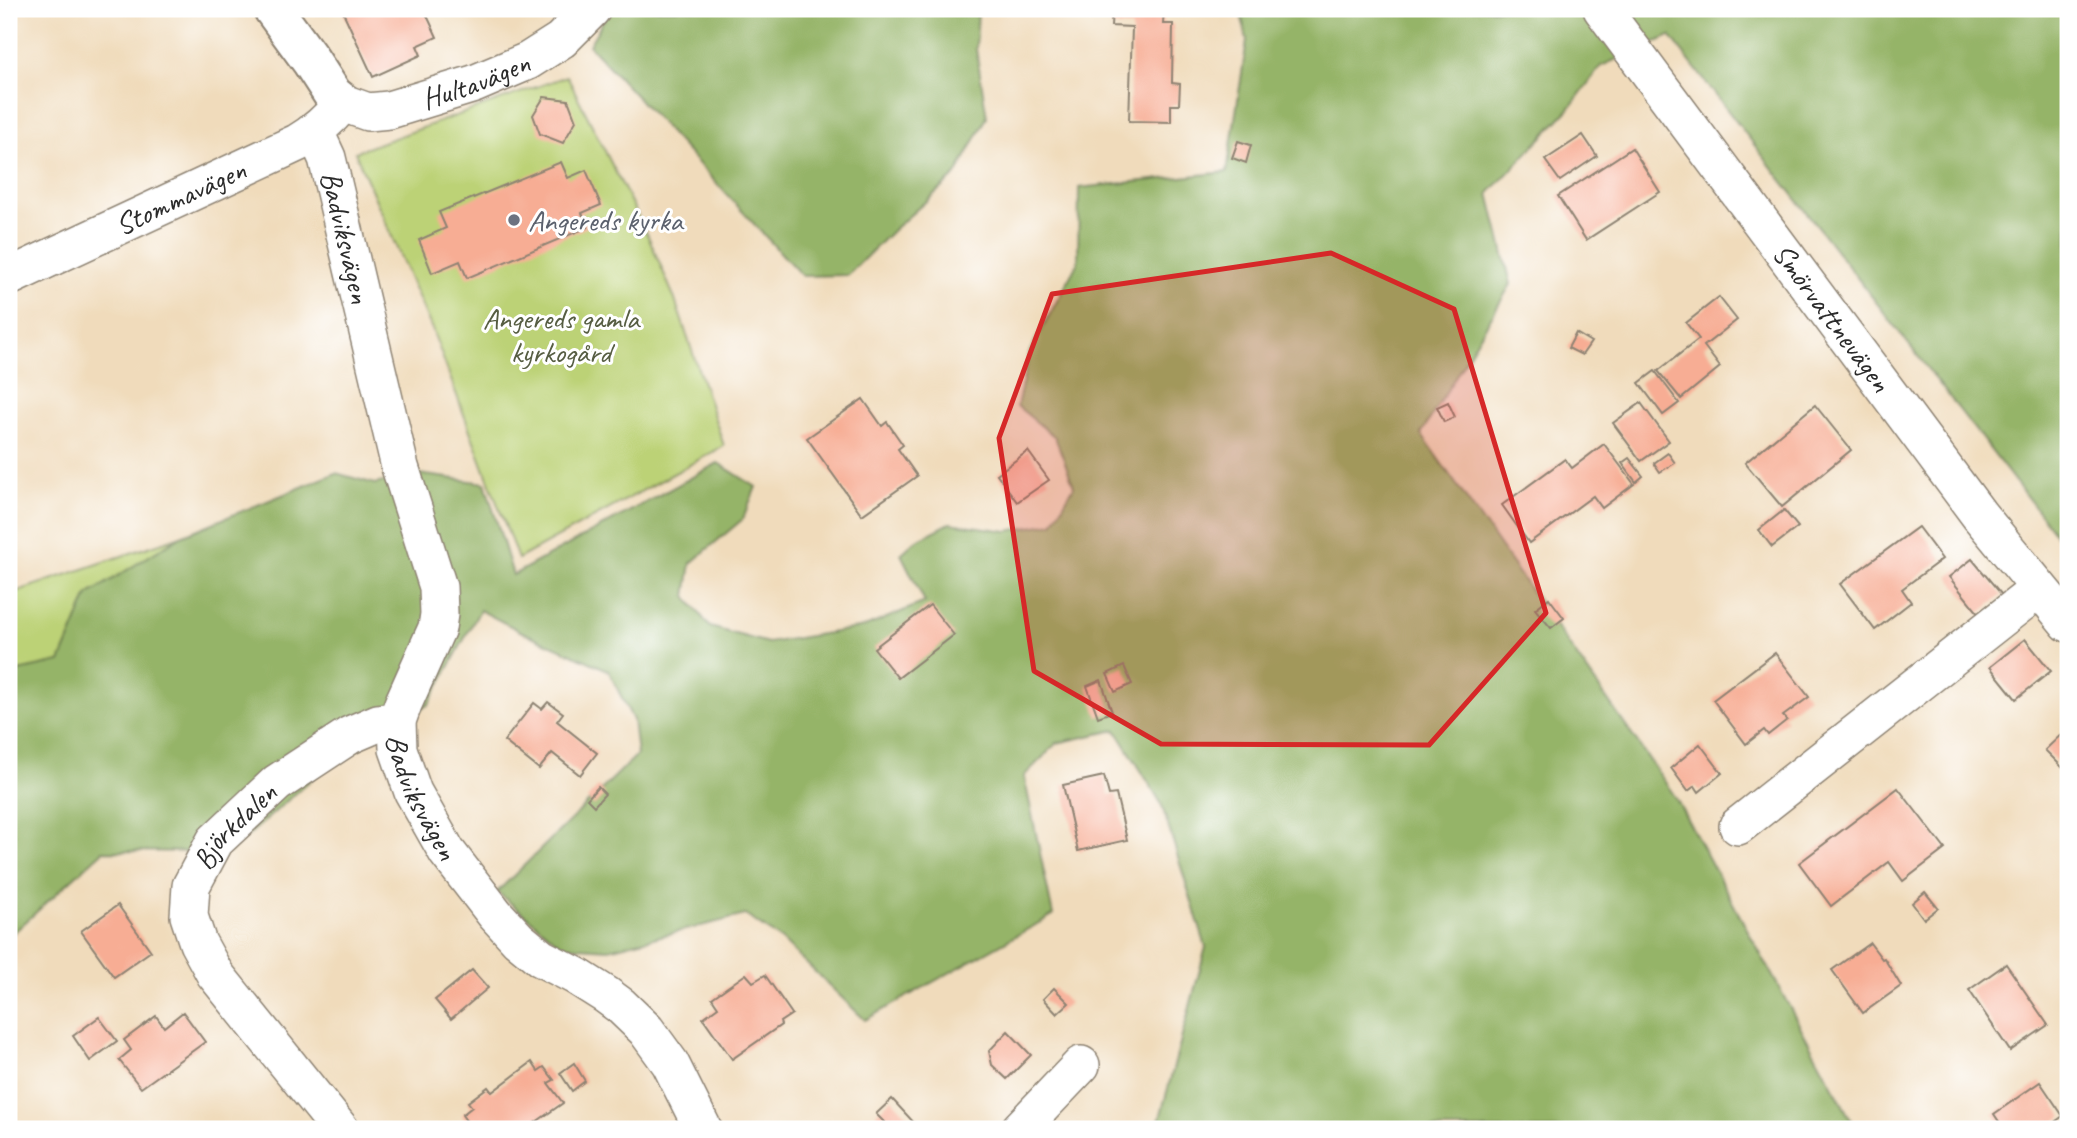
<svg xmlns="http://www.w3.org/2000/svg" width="2077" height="1138" viewBox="0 0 2077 1138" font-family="Caveat,sans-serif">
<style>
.green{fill:#bcd276;stroke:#747e50;stroke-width:2}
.forest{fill:#95b467;stroke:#607049;stroke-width:2}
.building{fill:#f7ad94}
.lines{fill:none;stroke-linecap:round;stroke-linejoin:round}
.street-casing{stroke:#8e8373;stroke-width:40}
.secondary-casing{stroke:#8e8373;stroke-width:42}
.street{stroke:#fff;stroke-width:37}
.secondary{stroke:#fff;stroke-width:38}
.marked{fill:#d62828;fill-opacity:0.2;stroke:#d62828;stroke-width:5;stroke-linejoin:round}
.worship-dot{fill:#6b7280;stroke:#fff;stroke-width:2.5}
.labels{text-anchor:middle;stroke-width:6;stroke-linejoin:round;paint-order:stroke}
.street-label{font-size:30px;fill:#2b2b2b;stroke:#fff}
.worship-label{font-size:30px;fill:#5b616d;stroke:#fff;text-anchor:start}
.park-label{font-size:30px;fill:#565d42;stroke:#fff}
</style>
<rect width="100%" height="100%" fill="#fff"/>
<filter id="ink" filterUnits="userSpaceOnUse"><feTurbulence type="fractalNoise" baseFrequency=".0143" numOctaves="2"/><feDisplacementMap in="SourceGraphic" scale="14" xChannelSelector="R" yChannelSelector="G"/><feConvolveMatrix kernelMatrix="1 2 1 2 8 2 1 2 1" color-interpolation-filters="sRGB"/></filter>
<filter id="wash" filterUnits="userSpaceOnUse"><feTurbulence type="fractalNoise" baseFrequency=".00686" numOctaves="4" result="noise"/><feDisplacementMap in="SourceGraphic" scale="28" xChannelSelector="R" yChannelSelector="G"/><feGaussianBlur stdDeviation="1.57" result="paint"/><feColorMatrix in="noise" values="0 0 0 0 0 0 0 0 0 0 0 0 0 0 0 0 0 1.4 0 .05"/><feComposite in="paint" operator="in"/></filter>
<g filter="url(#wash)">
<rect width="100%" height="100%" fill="#f0dbbb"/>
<g class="green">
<polygon points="567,76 648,236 674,297 724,446 518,559 432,329 355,152"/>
<polygon points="181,536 88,595 60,662 9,673 9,594"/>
</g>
<g class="forest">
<polygon points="610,9 978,9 976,49 987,117 956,175 893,230 848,275 802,276 589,45"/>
<polygon points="1240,9 2068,9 2068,550 1670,36 1601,66 1568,110 1489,193 1511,284 1421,434 1674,795 1856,1129 1157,1129 1206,947 1161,803 1116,730 1057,743 1024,776 1053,915 865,1020 782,940 745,915 609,949 563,946 497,892 637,755 633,720 608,670 520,631 480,610 429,704 315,776 230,852 103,851 9,937 9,673 60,662 88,595 181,536 336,473 375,484 418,474 485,483 513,575 718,463 756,487 743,519 691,563 686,596 710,627 768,643 865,627 925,602 901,554 915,541 950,523 1007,531 1053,523 1074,486 1055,437 1017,406 1030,351 1078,262 1079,188 1227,172 1247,40"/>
</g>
<g id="blocks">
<g class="building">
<polygon points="350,9 424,9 437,37 417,46 421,55 373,77 343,12"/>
<polygon points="1112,9 1164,9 1163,24 1173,24 1172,83 1180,84 1179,105 1171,105 1171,122 1129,121 1132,27 1111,26"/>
<polygon points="544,97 568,100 576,121 563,143 540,134 533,115"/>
<polygon points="1583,135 1597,156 1560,181 1545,160"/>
<polygon points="1238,141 1251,145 1246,163 1232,158"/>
<polygon points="1632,148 1660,192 1586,240 1558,196"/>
<polygon points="561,162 568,178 586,170 601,205 582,213 588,227 467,278 460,261 432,273 419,240 446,228 439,212"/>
<polygon points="1719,297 1737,320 1704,346 1720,367 1681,399 1658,371 1699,339 1686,323"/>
<polygon points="1576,333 1591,342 1582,355 1568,348"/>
<polygon points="1655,371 1679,403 1663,415 1639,383"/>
<polygon points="863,399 882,426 887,422 903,445 898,449 917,476 862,515 807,438"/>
<polygon points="1448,402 1455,417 1444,422 1437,407"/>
<polygon points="1641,403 1669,441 1641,461 1613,423"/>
<polygon points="1815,405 1851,450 1782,507 1745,463"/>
<polygon points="1604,444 1634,484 1602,508 1593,496 1529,543 1502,505 1565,459 1572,468"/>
<polygon points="1028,451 1049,480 1017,502 997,474"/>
<polygon points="1668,453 1675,463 1660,472 1654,463"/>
<polygon points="1629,458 1643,476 1636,482 1622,463"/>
<polygon points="1784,510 1798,527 1772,547 1759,530"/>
<polygon points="1918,527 1942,559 1902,589 1911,602 1875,630 1840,584"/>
<polygon points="1972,559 2002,595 1979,614 1949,577"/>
<polygon points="1549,598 1564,618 1551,628 1535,609"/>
<polygon points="930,605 954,635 898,678 874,648"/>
<polygon points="2025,639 2051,671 2016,699 1990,667"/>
<polygon points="1775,653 1809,697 1783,716 1787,720 1768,735 1764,730 1746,744 1713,700"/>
<polygon points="1124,666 1132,684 1115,692 1107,674"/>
<polygon points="1101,680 1112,712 1098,717 1087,686"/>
<polygon points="548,702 563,713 557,721 597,753 580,775 552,753 539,769 504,741 534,703 542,709"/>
<polygon points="2068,728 2068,773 2045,750"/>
<polygon points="1700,744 1722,773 1699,792 1695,786 1688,791 1671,768"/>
<polygon points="1104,776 1109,795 1116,794 1127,840 1078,851 1063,785"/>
<polygon points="598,787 605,794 594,806 587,799"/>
<polygon points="1898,788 1945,849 1903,881 1889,862 1831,906 1799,863"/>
<polygon points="1925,892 1938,908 1924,919 1912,903"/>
<polygon points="118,905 151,951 114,977 81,931"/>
<polygon points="1870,943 1882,959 1884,958 1901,986 1863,1013 1832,970"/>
<polygon points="2006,964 2048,1025 2010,1051 1969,990"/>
<polygon points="472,970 488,988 451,1019 435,1000"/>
<polygon points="746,974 753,982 765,975 792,1014 780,1022 781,1025 732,1059 703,1018 718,1007 712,998"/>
<polygon points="1054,988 1069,1003 1057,1014 1043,999"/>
<polygon points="183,1012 205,1042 141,1088 119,1060 131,1050 124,1040 156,1016 164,1027"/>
<polygon points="99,1017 117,1041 90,1061 73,1036"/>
<polygon points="1008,1031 1031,1055 1007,1079 992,1065 989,1051"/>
<polygon points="532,1062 538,1071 544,1067 554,1080 548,1083 563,1103 526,1129 472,1129 462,1115 472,1107 468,1102 488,1087 492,1092"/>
<polygon points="574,1063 585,1081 572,1091 560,1073"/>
<polygon points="2040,1082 2063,1116 2045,1129 2004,1129 1994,1114"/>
<polygon points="892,1099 918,1127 915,1129 891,1129 876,1114"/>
</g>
</g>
</g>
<g filter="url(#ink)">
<use href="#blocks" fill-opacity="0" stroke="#8e8373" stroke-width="2"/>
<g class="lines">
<defs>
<g id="street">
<path id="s1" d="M1602 9 1980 516 2068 623"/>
<path id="s2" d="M315 132 327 158 400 467 438 587 439 614 437 628 403 704 397 721 398 749 413 792 447 852 495 914 518 939 541 958 576 976 606 995 621 1006 646 1030 670 1063 703 1129"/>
<path id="s3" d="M9 277 297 143C316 132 329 120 343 103L368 112 389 110 474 84 528 61 561 40 592 9"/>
<polyline points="1738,826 2039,589"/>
<path id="s4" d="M340 1129 215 974 198 943 189 916 191 886 215 841 277 783 350 735 378 723 397 721"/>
<polyline points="1020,1129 1081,1065"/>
</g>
<polyline id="secondary" points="273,9 311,61 333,95 343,103"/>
</defs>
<use href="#street" class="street-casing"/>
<use href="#secondary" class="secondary-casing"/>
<use href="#street" class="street"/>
<use href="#secondary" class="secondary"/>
</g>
</g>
<path class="marked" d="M1331 253 1454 309 1546 613 1429 745 1161 744 1034 671 999 438 1052 294Z"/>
<circle class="worship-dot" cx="514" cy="220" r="7"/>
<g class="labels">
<g class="street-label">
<text dy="10" stroke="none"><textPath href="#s3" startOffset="518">Hultavägen</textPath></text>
<text dy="10" stroke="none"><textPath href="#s3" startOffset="189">Stommavägen</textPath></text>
<text dy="10" stroke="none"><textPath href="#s2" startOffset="110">Badviksvägen</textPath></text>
<text dy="10" stroke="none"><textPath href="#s1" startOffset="385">Smörvattnevägen</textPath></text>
<text dy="10" stroke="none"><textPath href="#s2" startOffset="696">Badviksvägen</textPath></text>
<text dy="10" stroke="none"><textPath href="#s4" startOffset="368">Björkdalen</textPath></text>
</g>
<g class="worship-label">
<text x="528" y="230">Angereds kyrka</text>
</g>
<g class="park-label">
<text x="561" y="328">Angereds gamla<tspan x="561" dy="34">kyrkogård</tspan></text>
</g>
</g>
<rect width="2077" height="1138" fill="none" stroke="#fff" stroke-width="35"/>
</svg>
